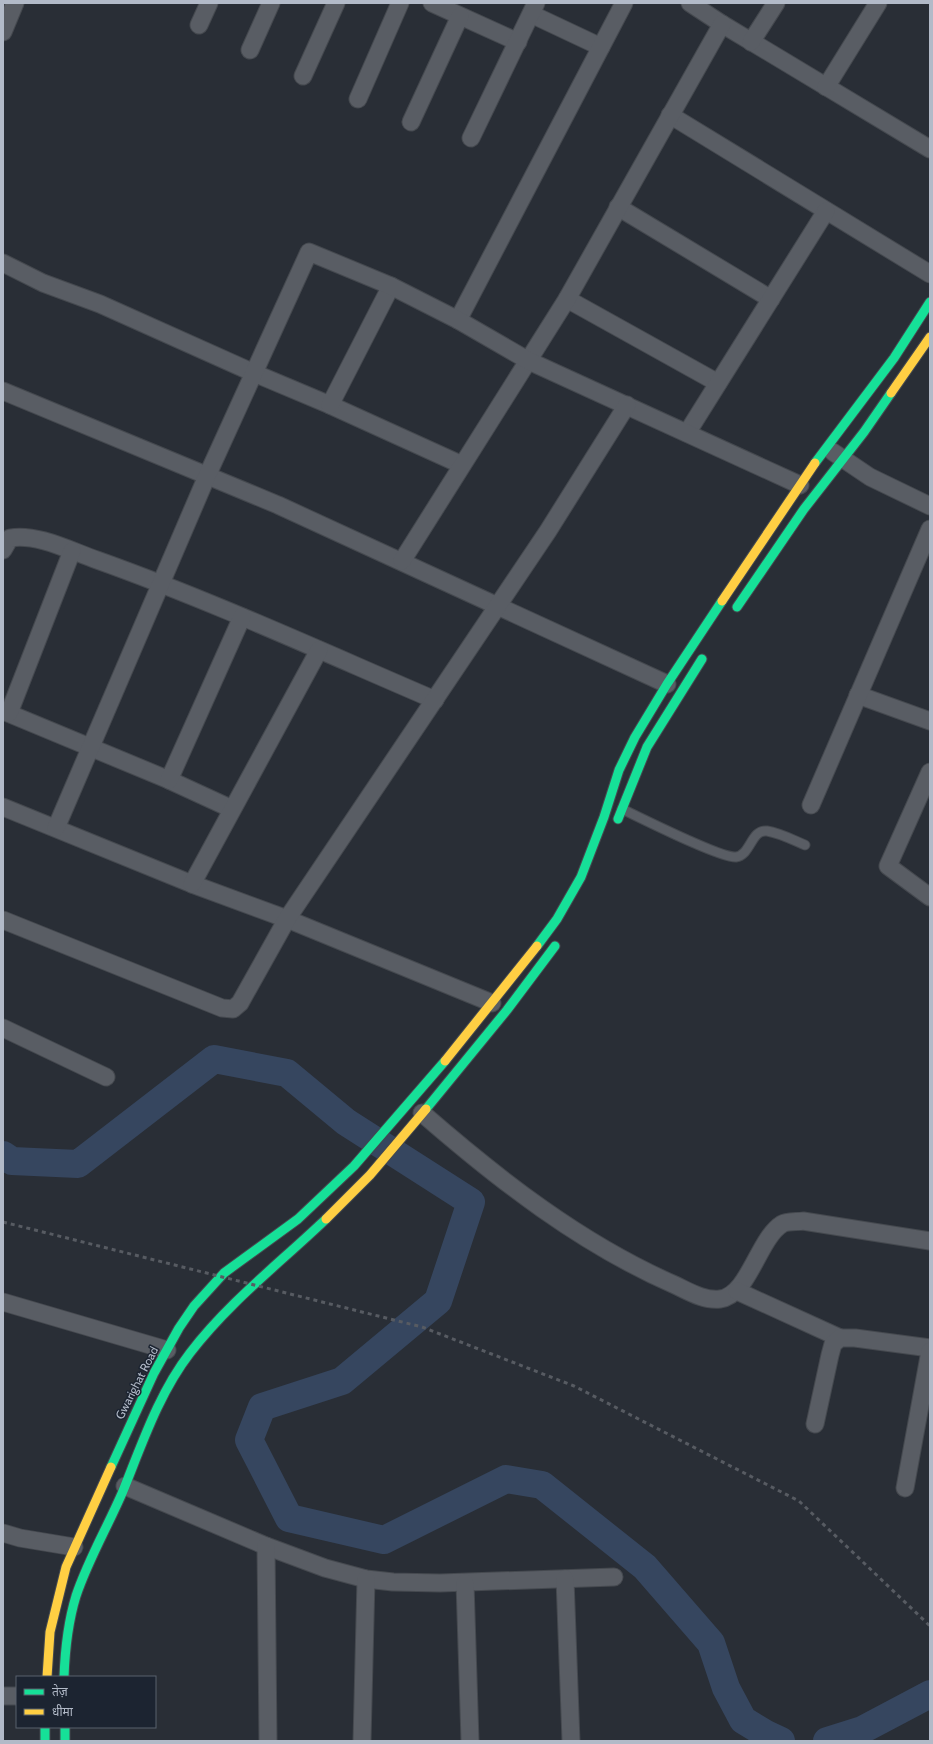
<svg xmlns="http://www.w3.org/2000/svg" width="933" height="1744" viewBox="0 0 933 1744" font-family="Cabin,'Noto Sans Devanagari',sans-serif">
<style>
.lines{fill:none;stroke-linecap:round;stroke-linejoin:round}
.river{stroke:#36465f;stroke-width:28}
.lane-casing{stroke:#45494f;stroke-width:11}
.street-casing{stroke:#45494f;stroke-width:19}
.fast-casing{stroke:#45494f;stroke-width:11}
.slow-casing{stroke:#45494f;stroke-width:11}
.lane{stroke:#595d64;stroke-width:9}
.street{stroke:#595d64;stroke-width:17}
.fast{stroke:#16e098;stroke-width:9}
.slow{stroke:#ffcf43;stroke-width:9}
.rail{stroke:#575b62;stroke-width:3;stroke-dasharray:4 4;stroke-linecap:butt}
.labels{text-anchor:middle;stroke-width:3;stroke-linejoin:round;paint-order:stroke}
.street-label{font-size:12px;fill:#b2bac8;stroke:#1c2431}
</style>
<rect width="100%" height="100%" fill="#292e36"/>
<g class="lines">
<g class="river">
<polyline points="3,1155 12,1161 78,1164 214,1059 287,1073 346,1122 471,1202 438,1301 342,1381 262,1407 249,1440 289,1518 384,1540 506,1479 542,1485 645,1567 711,1643 726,1688 743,1720 766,1734 781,1741"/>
<polyline points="827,1741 862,1730 930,1694"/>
</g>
<defs>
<path id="lane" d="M622 809C641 818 720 858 736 857 751 855 751 829 767 831 780 833 793 840 805 845"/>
<g id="street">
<polyline points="432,3 518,42"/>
<polyline points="690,3 722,24 930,149"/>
<polyline points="531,14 601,47"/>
<polyline points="199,25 209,3"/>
<polyline points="3,32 15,3"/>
<polyline points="751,42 776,3"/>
<polyline points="250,50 271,3"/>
<polyline points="303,76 336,3"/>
<polyline points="826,87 878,3"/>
<polyline points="358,99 400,3"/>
<polyline points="670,115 930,274"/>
<polyline points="411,122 460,16"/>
<polyline points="471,138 536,3"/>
<polyline points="618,207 771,299"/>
<polyline points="3,263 43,283 100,304 254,373 330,405 462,465"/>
<polyline points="567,299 718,383"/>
<polyline points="458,320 624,3"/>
<polyline points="3,391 278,505 667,684"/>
<polyline points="330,405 391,286"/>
<polyline points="687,433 826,211"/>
<polyline points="833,452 870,477 930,506"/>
<path d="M3 550 10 538C37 533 71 551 97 560 212 601 323 652 435 700"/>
<polyline points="402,561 567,299 722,24"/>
<polyline points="858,695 930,721"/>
<polyline points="3,711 169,780 232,809"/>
<polyline points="9,713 72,551"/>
<polyline points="930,772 888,866 930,897"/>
<polyline points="169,780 242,617"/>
<polyline points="811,805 930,529"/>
<polyline points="3,807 192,884 287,919 492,1003"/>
<polyline points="56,828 207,476 309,252 391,286 458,320 529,361 800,485"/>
<polyline points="192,884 319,650"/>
<polyline points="3,920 222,1008 233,1009 240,1003 287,919 548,531 627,405"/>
<polyline points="3,1028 106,1077"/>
<path d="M422 1113C499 1180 581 1244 675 1285 688 1291 704 1301 720 1299 749 1295 758 1239 782 1224 787 1221 797 1222 803 1221L930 1241"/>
<polyline points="737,1291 840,1338"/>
<polyline points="3,1302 167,1350"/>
<polyline points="815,1424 830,1355 833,1344 840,1338 855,1338 930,1348"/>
<polyline points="125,1486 266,1546 325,1568 366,1579 393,1582 440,1583 614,1577"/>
<polyline points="905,1488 930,1351"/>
<polyline points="3,1533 20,1538 74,1547"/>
<polyline points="266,1546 268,1741"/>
<polyline points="565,1579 571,1741"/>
<polyline points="465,1583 470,1741"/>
<polyline points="3,1696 17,1696"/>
<polyline points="362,1741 366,1579"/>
</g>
<g id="fast">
<polyline points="815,463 894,358 930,302"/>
<polyline points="737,607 804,509 864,432 891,393"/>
<polyline points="618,819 647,747 702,659"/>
<polyline points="537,946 557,919 581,877 604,817 619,770 635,737 667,684 722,601"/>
<polyline points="426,1109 507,1010 555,946"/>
<polyline points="111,1467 154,1373 179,1328 194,1306 224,1273 298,1219 354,1166 445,1061"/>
<path d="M64 1677C65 1650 68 1622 76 1596 88 1560 108 1526 123 1491 142 1444 159 1393 190 1353 229 1302 280 1263 326 1219"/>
<polyline points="45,1727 45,1741"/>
<polyline points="65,1727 65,1741"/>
</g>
<g id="slow">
<polyline points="891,393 930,337"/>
<polyline points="722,601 815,463"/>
<polyline points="445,1061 537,946"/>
<polyline points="326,1219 370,1175 426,1109"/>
<polyline points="47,1677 50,1632 66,1567 111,1467"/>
</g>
</defs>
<use href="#lane" class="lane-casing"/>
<use href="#street" class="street-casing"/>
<use href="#fast" class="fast-casing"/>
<use href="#slow" class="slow-casing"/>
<use href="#lane" class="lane"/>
<use href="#street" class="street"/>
<use href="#fast" class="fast"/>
<use href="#slow" class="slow"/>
<polyline class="rail" points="3,1222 422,1327 574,1386 799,1501 930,1626"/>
</g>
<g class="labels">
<g class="street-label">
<text transform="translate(137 1383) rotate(-63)" y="4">Gwarighat Road</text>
</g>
</g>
<rect width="933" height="1744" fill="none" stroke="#b2bac8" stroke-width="8"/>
<rect x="16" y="1676" width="140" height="52" fill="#1c2431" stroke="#58606d"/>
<rect x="24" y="1689" width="20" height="6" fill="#16e098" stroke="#58606d"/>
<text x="52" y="1696" font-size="12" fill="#b2bac8">तेज़</text>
<rect x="24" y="1709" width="20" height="6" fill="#ffcf43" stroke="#58606d"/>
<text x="52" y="1716" font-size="12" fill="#b2bac8">धीमा</text>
</svg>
